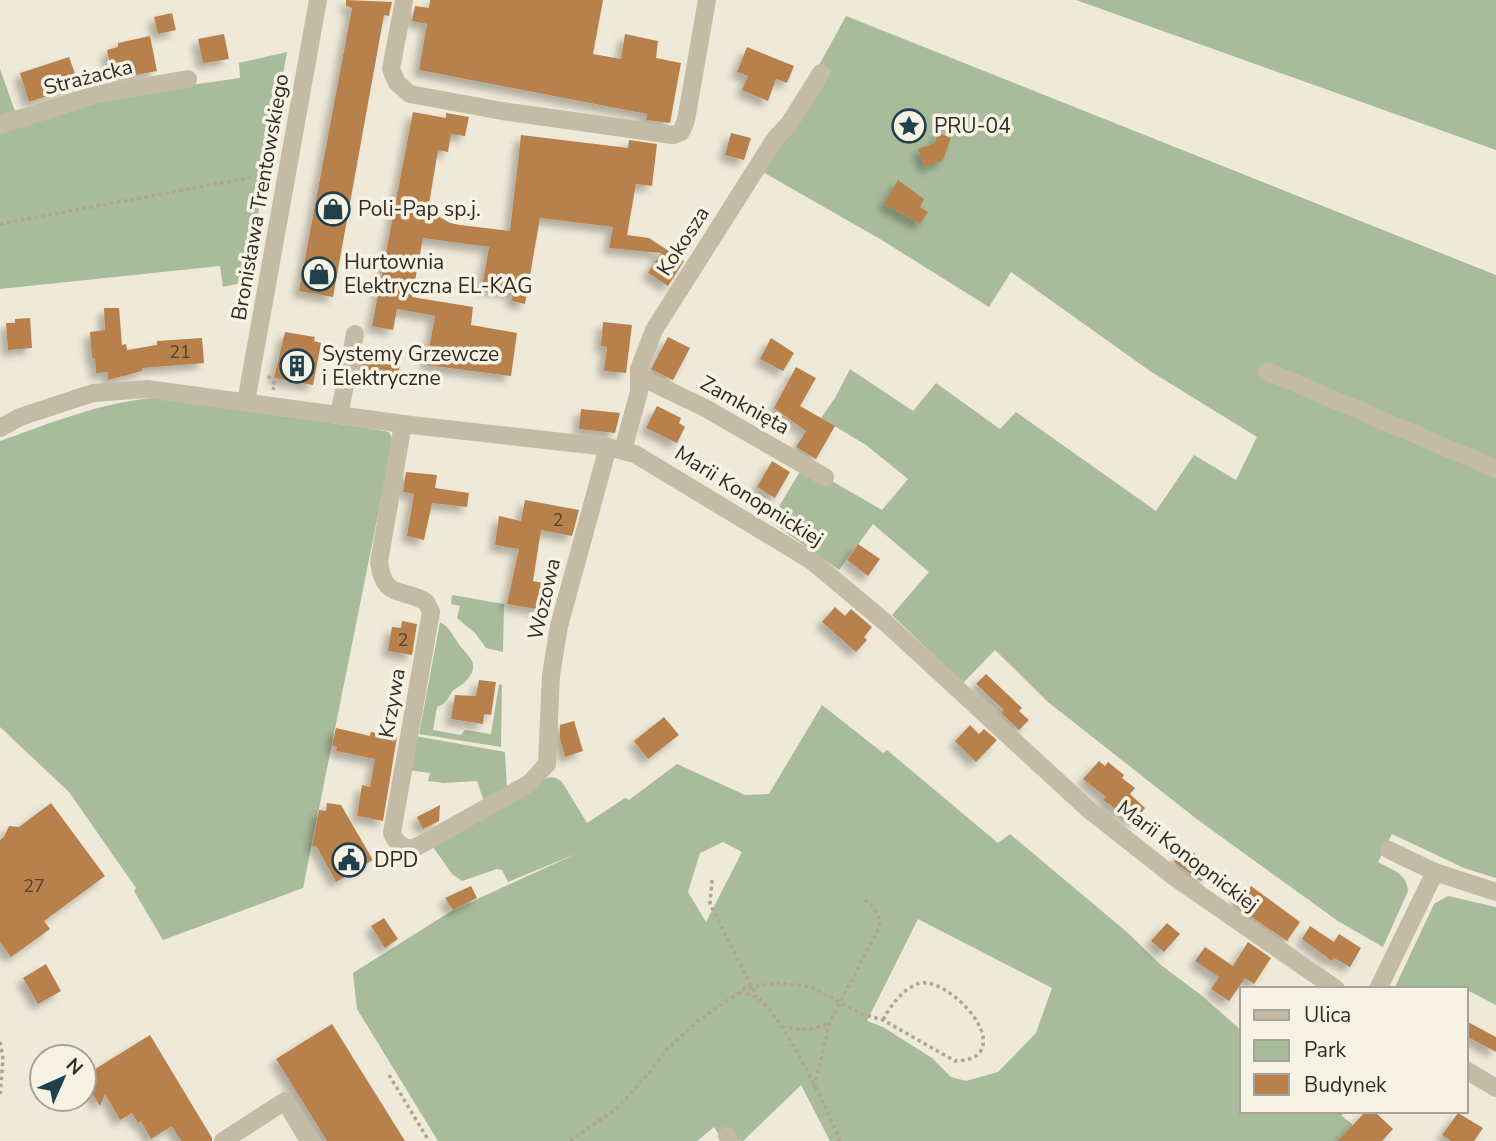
<svg xmlns="http://www.w3.org/2000/svg" width="1496" height="1141" viewBox="0 0 1496 1141" font-family="'Nunito Sans',sans-serif">
<style>
.green{fill:#a8bb9a;fill-rule:evenodd}
.building{fill:#b8804c;filter:url(#shadow)}
.lines{fill:none;stroke-linecap:round;stroke-linejoin:round}
.path{stroke:#b0a590;stroke-width:3.5;stroke-dasharray:3.5 3.5;stroke-linecap:butt}
.minor{stroke:#c4bba6;stroke-width:18}
.labels{text-anchor:middle;stroke-width:7;stroke-linejoin:round;paint-order:stroke}
.number-label{font-size:18px;fill:#534130}
.street-label{font-size:21px;fill:#312c26;stroke:#f6f2e4}
.poi-label{font-size:21px;fill:#312c26;stroke:#f6f2e4;text-anchor:start}
</style>
<defs>
<filter id="shadow"><feDropShadow dx="-6" dy="6" stdDeviation="3.5" flood-color="#0004"/></filter>
</defs>
<rect width="100%" height="100%" fill="#eee9d8"/>
<g class="green">
<polygon points="1076,0 1496,0 1496,150"/>
<path d="M846 16 1496 275V878L1464 868 1392 834 1378 862C1392 870 1407 873 1408 891L1383 947 1338 921 1198 820 1048 702 995 650 963 683 892 615 929 572 873 524 839 570 770 521 804 465 882 510 908 479 866 445 821 418 835 398 850 369 913 411 936 383 1000 429 1016 412 1156 511 1194 455 1236 480 1257 437 1150 371 1011 272 989 307 880 239 761 171Z"/>
<polygon points="287,52 246,282 223,287 220,266 0,289 0,130 56,109 141,92 240,78 239,63"/>
<polygon points="0,69 16,114 0,119"/>
<path d="M153 398 367 428 389 432 393 440 303 888 163 940 134 891 136 888 69 792 0 727V441C51 423 99 403 153 398Z"/>
<polygon points="452,595 504,604 503,652 486,648 475,633 457,618 460,606 451,604"/>
<path d="M440 622C450 628 452 634 458 643 468 657 482 663 466 681 462 686 456 687 452 692 447 699 446 704 437 707L433 730 461 735 465 730 491 734 499 684 502 685 501 747 419 734Z"/>
<path d="M822 705 883 753 887 750 998 843 1010 834 1128 933 1161 965 1201 995 1242 1031V1111H1343L1342 1116 1352 1124 1350 1141H830L801 1085 743 1141 721 1138 714 1127 697 1141H438L357 1009 353 973 453 910 578 853 508 882 502 870 497 869 462 881 452 874 433 847 543 779C551 777 555 776 562 782L587 823 625 798 629 800 677 764 745 795 769 794ZM723 842 742 852 706 922 688 892 700 853ZM918 919 1052 988 1036 1033 998 1072 966 1081 951 1077 932 1058 883 1027 867 1021Z"/>
<polygon points="415,736 505,752 507,790 484,802 477,781 444,783 428,781 430,773 409,770"/>
<polygon points="1448,896 1496,907 1496,1005 1461,987 1394,989 1434,904"/>
</g>
<g class="building">
<polygon points="346,0 392,2 389,16 384,15 333,297 299,291 352,8 346,6"/>
<polygon points="430,0 603,0 593,54 621,59 625,34 658,41 656,58 681,63 670,123 646,120 647,114 419,70 427,24 412,21 415,6 429,8"/>
<polygon points="172,13 176,30 158,34 154,17"/>
<polygon points="224,34 229,59 203,63 198,39"/>
<polygon points="150,36 157,71 113,79 107,50 118,47 118,43"/>
<polygon points="747,47 794,66 787,83 776,79 768,101 742,90 748,76 737,72"/>
<polygon points="69,57 79,85 29,102 20,73"/>
<polygon points="413,112 446,118 446,113 469,117 465,136 451,134 448,152 438,150 428,210 450,223 460,225 510,231 521,135 628,148 629,140 657,144 652,186 636,184 627,235 649,238 684,261 668,286 648,273 661,253 609,248 613,227 540,218 525,304 512,301 513,292 482,288 489,247 423,238 412,297 473,307 471,325 517,333 511,376 426,365 435,316 397,309 393,330 372,326"/>
<polygon points="731,133 751,138 744,160 725,155"/>
<polygon points="938,133 951,138 943,160 925,167 918,149 935,143"/>
<polygon points="898,180 924,199 920,207 928,212 920,224 884,204"/>
<polygon points="104,308 119,308 122,345 126,344 127,350 157,345 157,341 202,338 204,363 142,368 142,371 108,380 108,372 96,373 95,358 92,358 90,332 105,330"/>
<polygon points="30,318 32,348 8,350 6,323 15,323 15,319"/>
<polygon points="603,322 632,325 626,373 604,371 607,347 601,346"/>
<polygon points="285,332 315,337 314,341 321,343 313,385 274,378"/>
<polygon points="668,337 690,348 673,380 651,369"/>
<polygon points="771,338 794,353 783,371 760,359"/>
<polygon points="363,352 401,359 398,375 360,368"/>
<polygon points="796,367 816,378 800,406 835,426 816,459 796,447 806,431 774,408"/>
<polygon points="657,406 681,418 679,423 685,427 677,443 646,428"/>
<polygon points="581,409 620,413 615,433 579,429"/>
<polygon points="772,461 790,472 775,498 757,487"/>
<polygon points="406,472 437,475 435,488 469,493 467,507 432,503 424,540 407,536 414,494 403,492"/>
<polygon points="525,500 579,510 572,536 541,530 533,581 547,584 542,610 507,604 519,549 495,545 499,516 521,521"/>
<polygon points="858,544 880,559 868,576 847,560"/>
<polygon points="835,607 845,616 851,609 872,627 864,637 867,640 856,652 822,622"/>
<polygon points="402,621 417,624 412,655 388,651 392,627 401,628"/>
<polygon points="986,674 1022,708 1019,711 1029,720 1019,730 1001,713 1004,710 976,684"/>
<polygon points="479,680 496,682 491,715 484,714 483,724 451,719 455,695 476,696"/>
<polygon points="664,717 679,735 648,759 634,741"/>
<polygon points="574,721 583,751 565,757 560,739 560,725"/>
<polygon points="970,725 979,734 984,729 997,740 976,762 955,741"/>
<polygon points="336,728 370,736 371,732 397,737 383,821 357,816 362,785 370,787 375,759 336,751 337,747 332,746"/>
<polygon points="1099,761 1105,766 1108,762 1124,775 1122,778 1135,788 1130,794 1145,808 1134,822 1103,800 1106,797 1083,779"/>
<polygon points="51,803 105,876 44,921 50,929 11,957 0,942 0,840 4,837 9,826 19,827"/>
<polygon points="327,803 341,805 373,860 336,882 317,847 312,846 319,810 326,811"/>
<polygon points="440,805 439,821 423,829 417,817"/>
<polygon points="1186,847 1212,866 1201,881 1174,862"/>
<polygon points="471,886 477,898 453,910 445,898"/>
<polygon points="1251,886 1300,922 1287,941 1233,904 1244,888 1248,891"/>
<polygon points="384,918 398,939 385,948 371,926"/>
<polygon points="1167,923 1180,934 1164,952 1151,941"/>
<polygon points="1310,926 1334,942 1339,934 1361,948 1350,967 1334,958 1332,961 1302,939"/>
<polygon points="1248,942 1271,958 1254,984 1245,978 1229,1001 1211,989 1219,977 1195,961 1205,947 1233,966"/>
<polygon points="46,964 61,991 38,1004 23,978"/>
<polygon points="1466,1021 1496,1037 1496,1052 1466,1036"/>
<polygon points="332,1024 405,1141 327,1141 276,1059"/>
<polygon points="150,1035 212,1138 212,1141 181,1141 172,1126 151,1139 141,1121 138,1123 132,1113 120,1120 105,1094 100,1106 84,1080 84,1076"/>
<polygon points="1366,1111 1374,1111 1393,1129 1382,1141 1338,1141"/>
<polygon points="1458,1113 1483,1128 1474,1141 1451,1141 1442,1135"/>
</g>
<g class="lines">
<g class="path">
<polyline points="0,224 259,176"/>
<polyline points="268,376 275,384 273,390"/>
<polyline points="712,880 710,904 757,997"/>
<path d="M739 993C746 994 754 995 759 999 783 1017 829 1111 840 1141"/>
<path d="M782 1026C802 1031 812 1031 830 1022"/>
<polyline points="0,1042 3,1059 0,1095"/>
<polyline points="389,1075 429,1141"/>
<path d="M814 1087 830 1022 879 928C881 913 873 907 862 897"/>
<path d="M570 1141 616 1109 650 1072 666 1050 699 1020 746 988 777 983 811 987 862 1014 883 1020 955 1061C964 1060 974 1060 980 1052 997 1028 945 979 921 983 905 986 890 1006 883 1020"/>
</g>
<g class="minor">
<polyline points="404,0 391,69 397,83 410,94 502,111 673,135 681,132 686,120 707,0"/>
<polyline points="0,125 94,95 188,79"/>
<polyline points="1267,371 1496,469"/>
<polyline points="639,380 647,380 705,408 825,477"/>
<polyline points="246,402 318,0"/>
<polyline points="339,415 355,334"/>
<path d="M403 424 379 562C384 600 401 587 426 602L431 612 392 833C396 843 402 848 413 849L530 783 547 764 551 675 559 626 608 447"/>
<polyline points="0,428 20,417 93,393 147,389 411,425 608,447 635,454 812,561 886,623 1088,809 1173,876 1336,989"/>
<polyline points="623,450 639,392 639,369 654,330 775,139 789,124 821,73"/>
<polyline points="1389,850 1435,872"/>
<polyline points="1378,989 1435,872 1496,892"/>
<polyline points="1466,1070 1496,1088"/>
<polyline points="727,1136 730,1141"/>
<polyline points="223,1141 285,1101 309,1141"/>
</g>
</g>
<defs>
<symbol id="sight-ring" viewBox="-11 -11 22 22"><circle r="9.5" fill="#f6f2e4" stroke="#20404e" stroke-width="1.5"/><path d="M0-6L1.8-2.2L6-1.7L2.9 1.2L3.7 5.4L0 3.3L-3.7 5.4L-2.9 1.2L-6-1.7L-1.8-2.2Z" fill="#20404e"/></symbol>
<symbol id="shop-ring" viewBox="-11 -11 22 22"><circle r="9.5" fill="#f6f2e4" stroke="#20404e" stroke-width="1.5"/><path d="M-5-2.5h2.3a2.7 3.5 0 0 1 5.4 0H5L5.5 6h-11ZM-1.5-2.5h3a1.5 2.3 0 0 0-3 0Z" fill="#20404e"/></symbol>
<symbol id="building-ring" viewBox="-11 -11 22 22"><circle r="9.5" fill="#f6f2e4" stroke="#20404e" stroke-width="1.5"/><path d="M-4-6H4V6H1V3H-1V6H-4ZM-2.5-4.3h1.7v1.8h-1.7ZM.8-4.3h1.7v1.8H.8ZM-2.5-1h1.7V.8h-1.7ZM.8-1h1.7V.8H.8Z" fill="#20404e"/></symbol>
<symbol id="civic-ring" viewBox="-11 -11 22 22"><circle r="9.5" fill="#f6f2e4" stroke="#20404e" stroke-width="1.5"/><path d="M-.6-6.5H3V-4.5H.6V-3L4-1V1h2V6H-6V1h2V-1L-.6-3ZM-1.2 2.5V6h2.4V2.5Z" fill="#20404e"/></symbol>
</defs>
<g fill-rule="evenodd">
<use href="#sight-ring" x="890" y="107" width="38" height="38"/>
<use href="#shop-ring" x="314" y="190" width="38" height="38"/>
<use href="#shop-ring" x="300" y="255" width="38" height="38"/>
<use href="#building-ring" x="278" y="347" width="38" height="38"/>
<use href="#civic-ring" x="330" y="841" width="38" height="38"/>
</g>
<g class="labels">
<g class="number-label">
<text x="180" y="358">21</text>
<text x="558" y="526">2</text>
<text x="403" y="646">2</text>
<text x="34" y="892">27</text>
</g>
<g class="street-label">
<text transform="translate(88 77) rotate(-14)" y="7">Strażacka</text>
<text transform="translate(260 197) rotate(-80)" y="7">Bronisława Trentowskiego</text>
<text transform="translate(683 241) rotate(-57)" y="7">Kokosza</text>
<text transform="translate(745 405) rotate(29)" y="7">Zamknięta</text>
<text transform="translate(749 496) rotate(32)" y="7">Marii Konopnickiej</text>
<text transform="translate(544 599) rotate(-77)" y="7">Wozowa</text>
<text transform="translate(392 703) rotate(-80)" y="7">Krzywa</text>
<text transform="translate(1188 856) rotate(37)" y="7">Marii Konopnickiej</text>
</g>
<g class="poi-label">
<text x="934" y="133">PRU-04</text>
<text x="358" y="216">Poli-Pap sp.j.</text>
<text x="344" y="269">Hurtownia<tspan x="344" dy="24">Elektryczna EL-KAG</tspan></text>
<text x="322" y="361">Systemy Grzewcze<tspan x="322" dy="24">i Elektryczne</tspan></text>
<text x="374" y="867">DPD</text>
</g>
</g>
<rect x="1240" y="987" width="228" height="126" fill="#f6f2e4" stroke="#a7a398" stroke-width="2"/>
<rect x="1254" y="1010" width="35" height="10" fill="#c4bba6" stroke="#a7a398" stroke-width="2"/>
<text x="1304" y="1022" font-size="21" fill="#312c26">Ulica</text>
<rect x="1254" y="1040" width="35" height="21" fill="#a8bb9a" stroke="#a7a398" stroke-width="2"/>
<text x="1304" y="1057" font-size="21" fill="#312c26">Park</text>
<rect x="1254" y="1074" width="35" height="21" fill="#b8804c" stroke="#a7a398" stroke-width="2"/>
<text x="1304" y="1092" font-size="21" fill="#312c26">Budynek</text>
<g transform="translate(63 1078) rotate(45)"><circle r="33" fill="#f6f2e4" stroke="#a7a398" stroke-width="2"/>
<path d="M0-5L12 26L0 18L-12 26Z" fill="#20404e"/>
<text y="-10" font-size="19" font-weight="bold" text-anchor="middle" fill="#312c26">N</text>
</g>
</svg>
